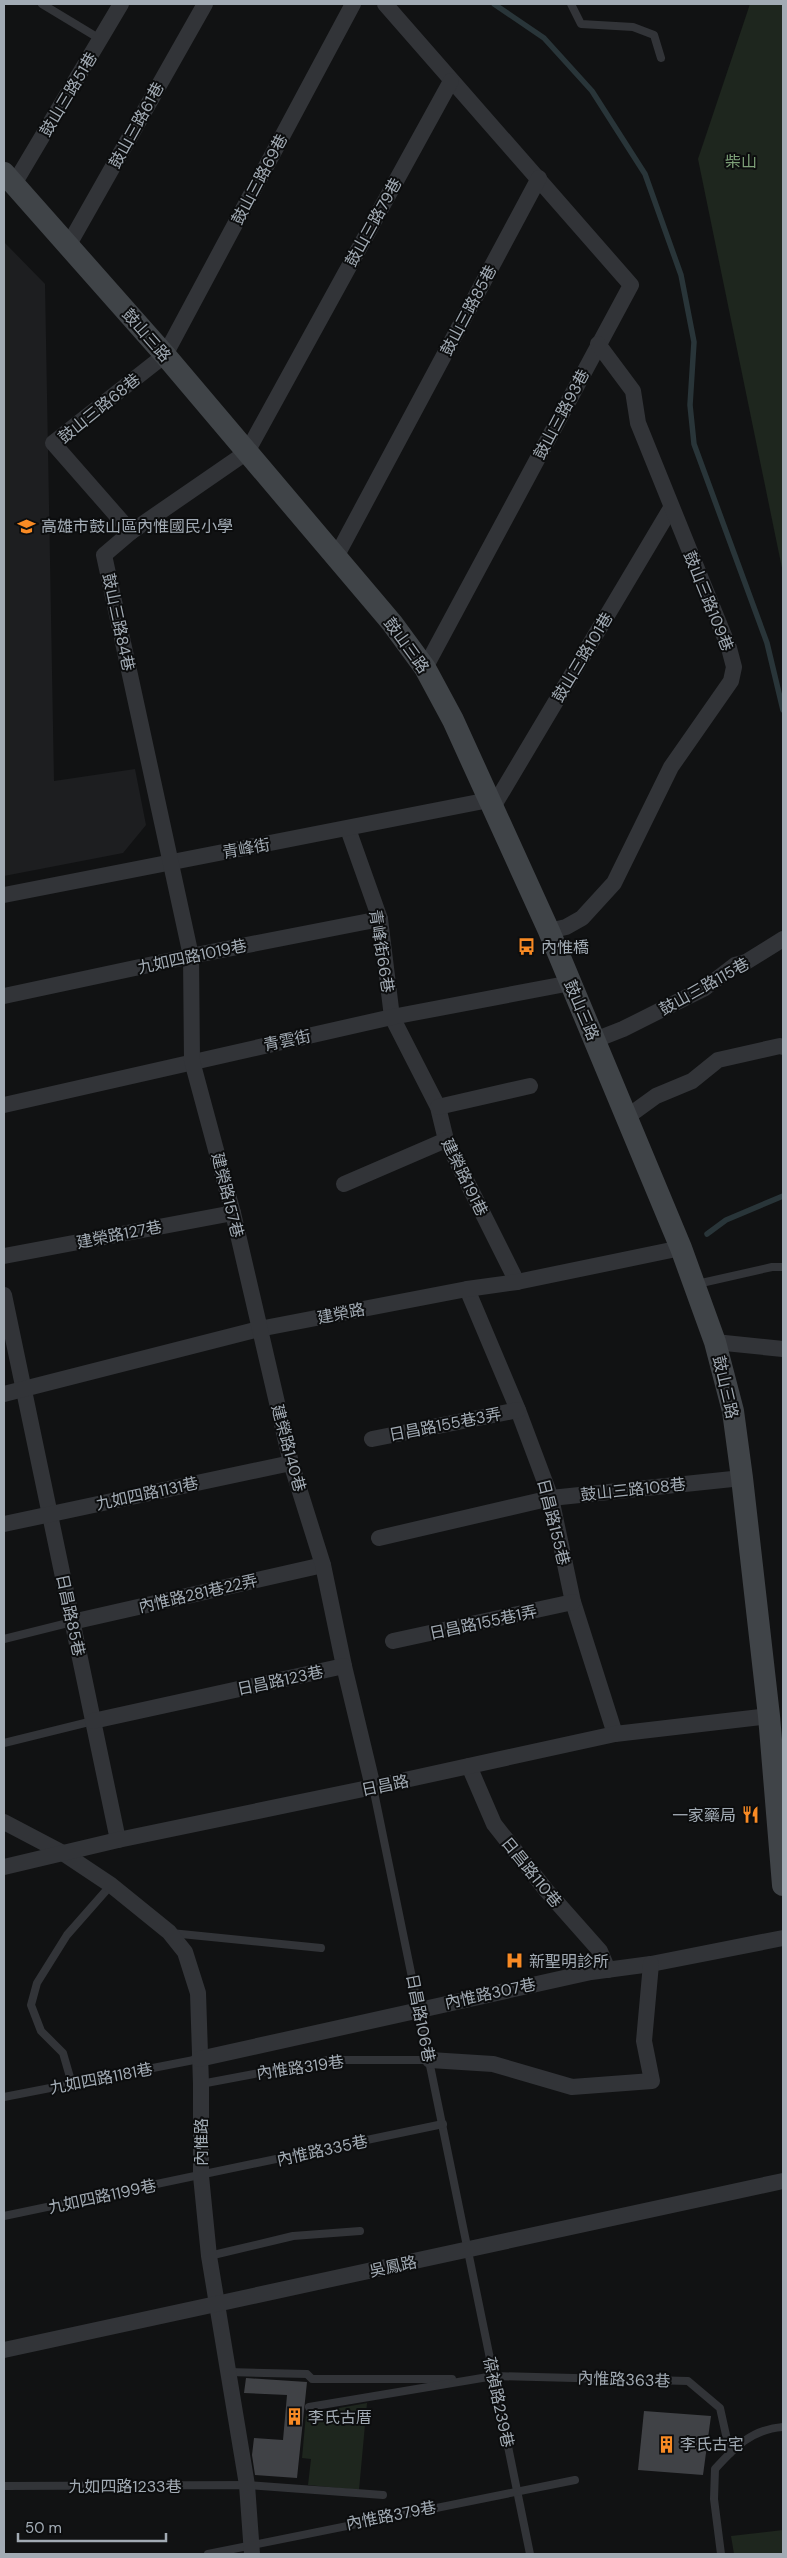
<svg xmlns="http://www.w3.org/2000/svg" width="787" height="2558" viewBox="0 0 787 2558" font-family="'DM Sans','Noto Sans TC',sans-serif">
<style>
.built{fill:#1d1e20}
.green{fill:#1e261e}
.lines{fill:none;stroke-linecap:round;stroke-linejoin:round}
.stream{stroke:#293539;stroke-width:5.5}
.building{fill:#404246}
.lane{stroke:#323438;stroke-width:8}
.street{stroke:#323438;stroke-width:16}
.secondary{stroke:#404448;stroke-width:22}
.labels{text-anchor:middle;stroke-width:4;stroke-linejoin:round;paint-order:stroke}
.street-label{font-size:16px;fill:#a2abb4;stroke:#0c0d0e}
.park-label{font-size:16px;fill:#7da078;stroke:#0c0d0e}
.poi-label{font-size:16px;fill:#a2abb4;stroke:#0c0d0e;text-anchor:start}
</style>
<rect width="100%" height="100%" fill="#111213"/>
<polygon class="built" points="4,242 45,284 54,781 135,769 146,825 123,853 4,876"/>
<g class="green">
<polygon points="750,4 783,4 783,573 698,159"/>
<polygon points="367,2403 359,2490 308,2485 311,2459 302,2458 306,2414"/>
<polygon points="783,2530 783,2554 734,2554 731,2536"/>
</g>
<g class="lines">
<g class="stream">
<polyline points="494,4 544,38 592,91 645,174 681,275 694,342 690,405 694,444 767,643 783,710"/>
<polyline points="707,1234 726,1220 783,1196"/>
</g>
</g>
<g class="building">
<polygon points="246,2378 307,2382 297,2478 255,2475 252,2455 254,2438 283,2440 287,2395 244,2393"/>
<polygon points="644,2411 711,2416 703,2475 638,2470"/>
</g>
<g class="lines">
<g class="lane">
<polyline points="42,4 100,39"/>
<polyline points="571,4 581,24 633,27 654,35 661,58"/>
<polyline points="697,1284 772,1267 783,1267"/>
<polyline points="4,1639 72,1622"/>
<polyline points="4,1743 93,1721"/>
<polyline points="373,1787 530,2554"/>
<polyline points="171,1933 321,1948"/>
<polyline points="72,2084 63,2053 41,2031 31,2005 37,1983 67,1935 111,1885"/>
<polyline points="201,2084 328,2060 430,2060"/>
<polyline points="4,2097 199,2059"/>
<polyline points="4,2216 443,2124"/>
<polyline points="209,2256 293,2236 360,2231"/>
<polyline points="228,2372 307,2374 312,2379 452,2379"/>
<polyline points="309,2407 494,2376 688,2381 720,2408 730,2453"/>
<polyline points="4,2486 247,2485 383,2495"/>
<polyline points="208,2554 575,2480"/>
<path d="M721 2554 714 2499 715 2469C735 2447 752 2429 783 2427"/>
</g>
<g class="street">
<polyline points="385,4 631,285 425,668"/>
<polyline points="14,184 121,4"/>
<polyline points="68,246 205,4"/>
<polyline points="131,532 53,443 165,355 353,4"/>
<polyline points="336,557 539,178"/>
<polyline points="493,807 671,508"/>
<polyline points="348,829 380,919 392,1017 438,1107 446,1140 517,1282"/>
<polyline points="4,895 489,800"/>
<polyline points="549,931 566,927 582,918 614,883 671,767 731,681 734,667 729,648 638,423 633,391 598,344"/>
<polyline points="4,996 191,956 380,919"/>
<polyline points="595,1040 623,1029 705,988 735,965 746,962 783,939"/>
<polyline points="4,1105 392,1017 571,983"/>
<polyline points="438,1107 530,1086"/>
<polyline points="627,1117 656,1096 692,1081 718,1060 780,1046 783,1047"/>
<polyline points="344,1184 446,1140"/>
<polyline points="4,1256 233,1213"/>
<polyline points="467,1289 518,1410 551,1498 573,1602 615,1734"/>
<polyline points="4,1295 118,1840"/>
<polyline points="715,1342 783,1349"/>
<polyline points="4,1394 259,1329 467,1289 517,1282 681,1248"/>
<polyline points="372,1439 518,1410"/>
<polyline points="4,1524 291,1463"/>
<polyline points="379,1538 551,1498 742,1478"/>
<polyline points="72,1622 323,1565"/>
<polyline points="393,1641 573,1602"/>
<polyline points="344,1666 323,1565 291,1463 233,1213 192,1061 191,956 104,555 131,532 247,452 451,81"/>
<polyline points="93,1721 344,1666 373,1787"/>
<polyline points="469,1766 494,1824 546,1890 600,1951 608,1970"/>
<polyline points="4,1822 63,1853 111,1885 169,1932 185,1952 198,1993 201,2084 201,2176 209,2256 247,2485 252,2554"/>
<polyline points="4,1867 118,1840 373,1787 615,1734 769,1716"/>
<polyline points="199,2059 591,1972 651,1964 783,1938"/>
<polyline points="430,2060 493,2064 572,2087 652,2081 644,2041 651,1964"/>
<polyline points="4,2350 783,2181"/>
</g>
<polyline class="secondary" points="4,173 165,355 392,623 425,668 453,720 549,931 681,1248 715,1342 733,1411 742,1478 769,1716 783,1885"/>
</g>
<defs>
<symbol id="school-bare" viewBox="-9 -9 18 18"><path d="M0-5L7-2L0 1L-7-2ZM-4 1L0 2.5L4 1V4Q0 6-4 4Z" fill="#f88a24" stroke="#0c0d0e" stroke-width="2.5" paint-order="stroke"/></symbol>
<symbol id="bus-bare" viewBox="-9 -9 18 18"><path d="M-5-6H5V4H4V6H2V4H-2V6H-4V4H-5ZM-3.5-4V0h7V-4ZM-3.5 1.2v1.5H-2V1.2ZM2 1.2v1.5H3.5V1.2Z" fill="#f88a24" stroke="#0c0d0e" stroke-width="2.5" paint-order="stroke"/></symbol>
<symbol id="restaurant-bare" viewBox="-9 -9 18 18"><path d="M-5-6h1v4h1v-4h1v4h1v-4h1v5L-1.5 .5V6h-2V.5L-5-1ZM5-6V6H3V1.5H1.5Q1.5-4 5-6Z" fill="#f88a24" stroke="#0c0d0e" stroke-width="2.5" paint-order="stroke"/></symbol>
<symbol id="hospital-bare" viewBox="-9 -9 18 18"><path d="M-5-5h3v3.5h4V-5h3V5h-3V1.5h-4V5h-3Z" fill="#f88a24" stroke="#0c0d0e" stroke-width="2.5" paint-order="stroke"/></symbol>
<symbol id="building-bare" viewBox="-9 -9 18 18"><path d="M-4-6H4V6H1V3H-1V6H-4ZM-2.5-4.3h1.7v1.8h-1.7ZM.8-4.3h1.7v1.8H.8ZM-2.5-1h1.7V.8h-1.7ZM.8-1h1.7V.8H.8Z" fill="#f88a24" stroke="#0c0d0e" stroke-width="2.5" paint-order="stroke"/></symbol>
</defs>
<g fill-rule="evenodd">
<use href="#school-bare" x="14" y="514" width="25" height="25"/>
<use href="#bus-bare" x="514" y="934" width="25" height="25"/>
<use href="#restaurant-bare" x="738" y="1802" width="25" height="25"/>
<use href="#hospital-bare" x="502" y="1948" width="25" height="25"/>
<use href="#building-bare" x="282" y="2404" width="25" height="25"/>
<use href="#building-bare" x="654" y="2432" width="25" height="25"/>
</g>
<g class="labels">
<g class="street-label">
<text transform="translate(68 94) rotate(-59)" y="6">鼓山三路51巷</text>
<text transform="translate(136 125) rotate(-61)" y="6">鼓山三路61巷</text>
<text transform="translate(259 179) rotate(-62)" y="6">鼓山三路69巷</text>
<text transform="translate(373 222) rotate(-61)" y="6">鼓山三路79巷</text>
<text transform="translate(468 310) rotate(-62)" y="6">鼓山三路85巷</text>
<text transform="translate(147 335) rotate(49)" y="6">鼓山三路</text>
<text transform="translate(99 408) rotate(-39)" y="6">鼓山三路68巷</text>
<text transform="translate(561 414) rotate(-62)" y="6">鼓山三路93巷</text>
<text transform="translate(709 601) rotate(68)" y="6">鼓山三路109巷</text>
<text transform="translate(119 622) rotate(78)" y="6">鼓山三路84巷</text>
<text transform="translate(407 645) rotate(54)" y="6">鼓山三路</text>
<text transform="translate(582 657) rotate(-59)" y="6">鼓山三路101巷</text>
<text transform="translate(246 848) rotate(-10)" y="6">青峰街</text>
<text transform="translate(382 951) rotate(81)" y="6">青峰街66巷</text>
<text transform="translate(192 956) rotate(-12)" y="6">九如四路1019巷</text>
<text transform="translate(704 986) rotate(-29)" y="6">鼓山三路115巷</text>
<text transform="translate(582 1010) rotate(67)" y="6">鼓山三路</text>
<text transform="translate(287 1040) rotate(-12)" y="6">青雲街</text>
<text transform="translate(465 1177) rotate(64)" y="6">建榮路191巷</text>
<text transform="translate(228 1195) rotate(76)" y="6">建榮路157巷</text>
<text transform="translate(119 1234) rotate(-11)" y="6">建榮路127巷</text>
<text transform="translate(341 1313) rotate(-11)" y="6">建榮路</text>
<text transform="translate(726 1387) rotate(77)" y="6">鼓山三路</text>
<text transform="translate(445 1424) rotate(-11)" y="6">日昌路155巷3弄</text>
<text transform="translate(289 1448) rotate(75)" y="6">建榮路140巷</text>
<text transform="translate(633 1489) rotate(-6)" y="6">鼓山三路108巷</text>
<text transform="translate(147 1493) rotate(-12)" y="6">九如四路1131巷</text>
<text transform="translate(554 1522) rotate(76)" y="6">日昌路155巷</text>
<text transform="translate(198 1593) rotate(-13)" y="6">內惟路281巷22弄</text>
<text transform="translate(71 1615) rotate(78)" y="6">日昌路85巷</text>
<text transform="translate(483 1622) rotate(-12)" y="6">日昌路155巷1弄</text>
<text transform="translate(280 1680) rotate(-12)" y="6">日昌路123巷</text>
<text transform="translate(385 1785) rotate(-12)" y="6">日昌路</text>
<text transform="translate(532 1872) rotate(51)" y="6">日昌路110巷</text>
<text transform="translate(490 1993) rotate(-12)" y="6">內惟路307巷</text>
<text transform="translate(421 2018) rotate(79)" y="6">日昌路106巷</text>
<text transform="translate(300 2067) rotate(-8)" y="6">內惟路319巷</text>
<text transform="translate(101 2078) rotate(-11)" y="6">九如四路1181巷</text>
<text transform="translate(201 2142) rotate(-90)" y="6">內惟路</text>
<text transform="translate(322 2150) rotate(-12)" y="6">內惟路335巷</text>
<text transform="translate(102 2196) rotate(-12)" y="6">九如四路1199巷</text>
<text transform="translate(393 2266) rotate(-12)" y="6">吳鳳路</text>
<text transform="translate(624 2379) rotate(2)" y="6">內惟路363巷</text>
<text transform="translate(499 2402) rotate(78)" y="6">葆禎路239巷</text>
<text x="125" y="2492">九如四路1233巷</text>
<text transform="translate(391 2515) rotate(-11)" y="6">內惟路379巷</text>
</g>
<g class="park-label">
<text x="741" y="167">柴山</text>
</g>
<g class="poi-label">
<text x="41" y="532">高雄市鼓山區內惟國民小學</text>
<text x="541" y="953">內惟橋</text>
<text x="736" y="1821" text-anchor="end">一家藥局</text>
<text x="529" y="1967">新聖明診所</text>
<text x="308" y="2423">李氏古厝</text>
<text x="680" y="2450">李氏古宅</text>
</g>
</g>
<rect width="787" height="2558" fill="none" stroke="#a2abb4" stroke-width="10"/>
<path d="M18 2533v8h148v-8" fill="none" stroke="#a2abb4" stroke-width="2.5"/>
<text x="25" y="2533" font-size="15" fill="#a2abb4" stroke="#0c0d0e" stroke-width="4" paint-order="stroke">50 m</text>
</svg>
